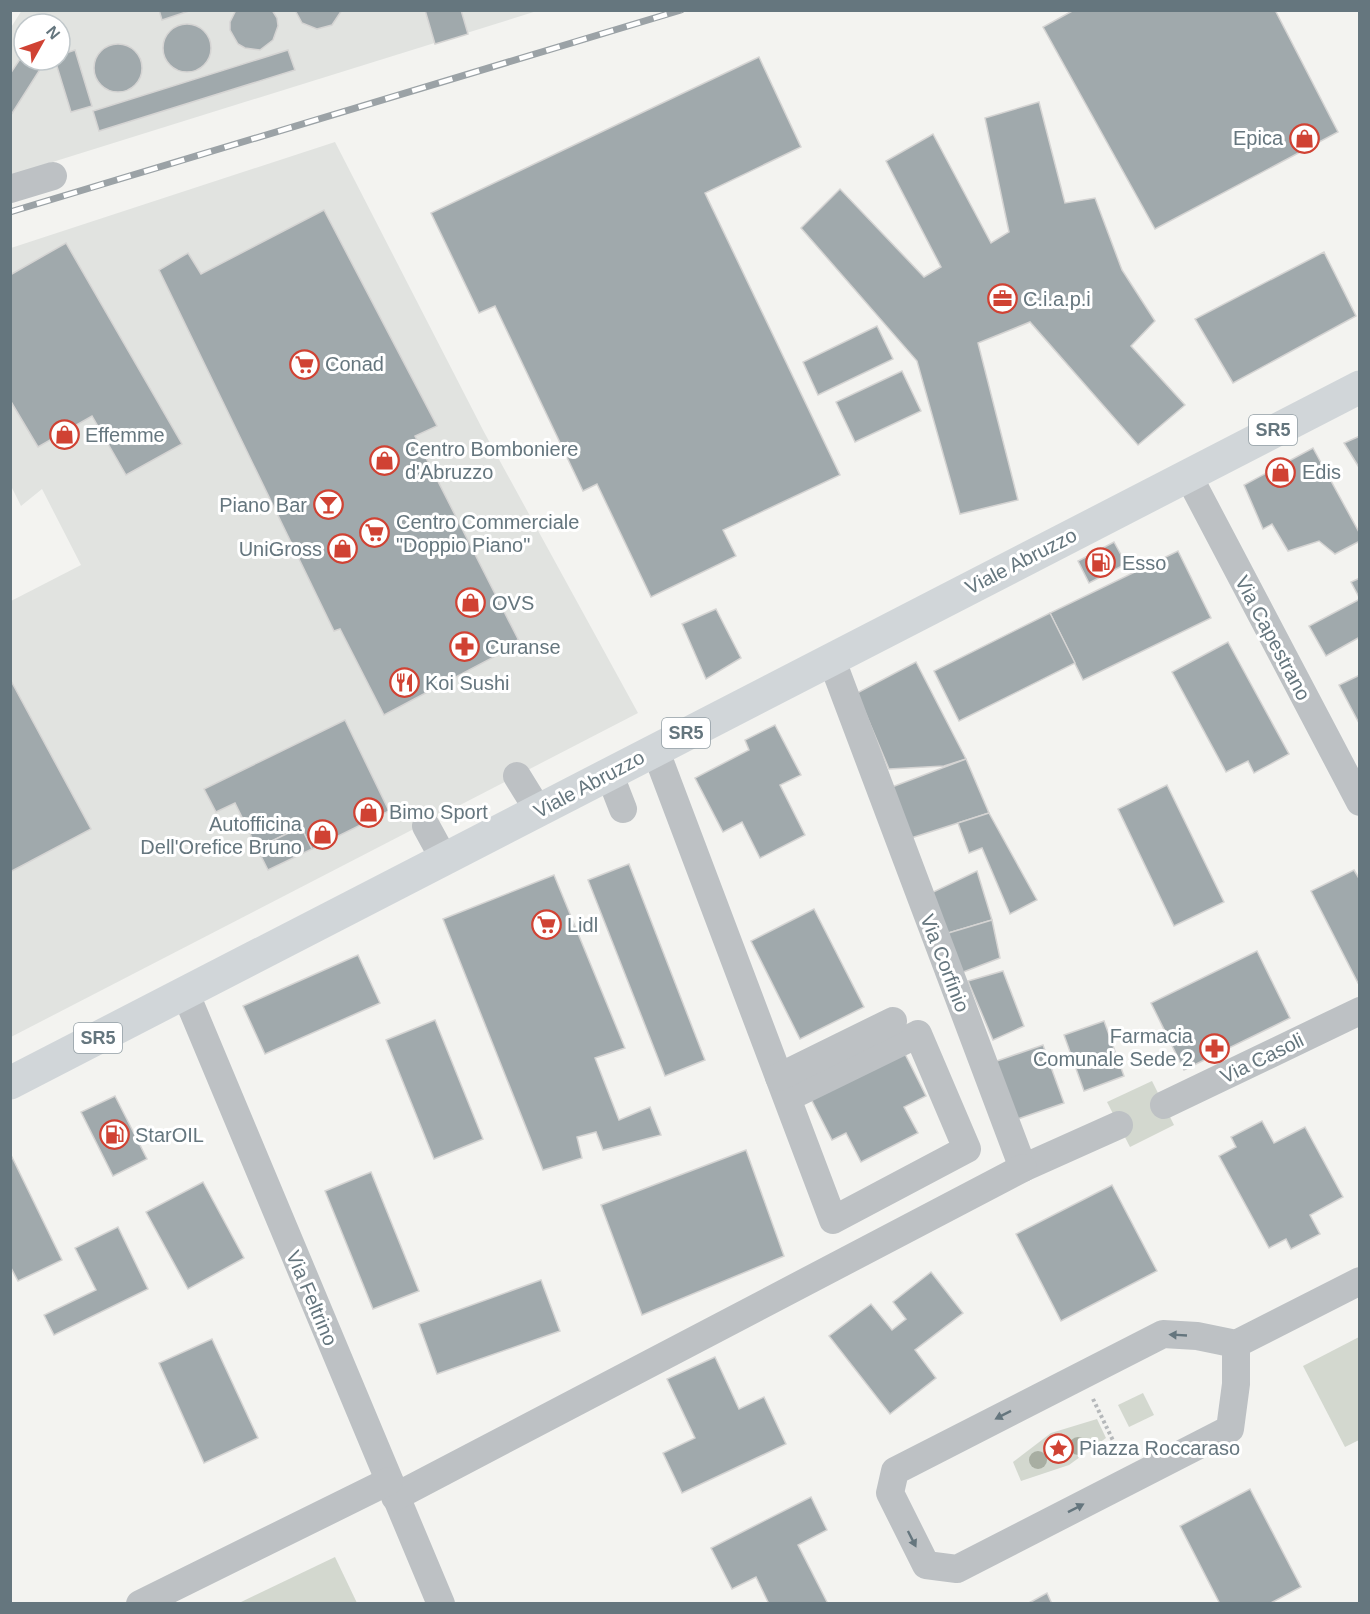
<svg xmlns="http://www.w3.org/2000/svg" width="1370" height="1614" viewBox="0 0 1370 1614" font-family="Helvetica,sans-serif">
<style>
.built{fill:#e1e3e0;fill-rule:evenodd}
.green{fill:#d3d8cf}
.building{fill:#a0a9ac;stroke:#d5d4d3;stroke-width:1.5}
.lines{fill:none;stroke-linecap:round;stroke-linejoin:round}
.path{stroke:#b5b8ba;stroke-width:4;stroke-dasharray:3 3;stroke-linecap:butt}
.minor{stroke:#bdc1c4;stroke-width:28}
.major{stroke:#d1d6d9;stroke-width:33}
.rail-casing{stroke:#9ba2a6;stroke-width:7}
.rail{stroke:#fff;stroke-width:4.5;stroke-dasharray:14;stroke-linecap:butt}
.tree{fill:#a8aea2}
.oneway{fill:#65767e}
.labels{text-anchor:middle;stroke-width:6;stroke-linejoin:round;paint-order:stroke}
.shield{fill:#fff;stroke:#939fa5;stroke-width:1.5}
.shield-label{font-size:18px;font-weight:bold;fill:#65767e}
.poi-label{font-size:20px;fill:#65767e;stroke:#fff;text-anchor:start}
.street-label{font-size:20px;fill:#65767e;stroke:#fff}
</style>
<rect width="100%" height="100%" fill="#f3f3f0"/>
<g class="built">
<path d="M22 10 537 11 11 175 10 29ZM24 24H60V60H24Z"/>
<polygon points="335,142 484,432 638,713 11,1037 11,601 81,565 42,489 21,506 11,486 11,248"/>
</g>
<g class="green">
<polygon points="1152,1081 1174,1125 1130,1147 1107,1102"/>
<polygon points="1359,1337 1359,1440 1345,1447 1303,1366"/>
<polygon points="1143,1393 1154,1415 1129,1427 1118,1405"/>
<polygon points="1097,1419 1106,1438 1069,1465 1021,1481 1013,1462 1051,1433"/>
<polygon points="335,1557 357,1603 239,1603"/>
</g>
<g class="building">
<polygon points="159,10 192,10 162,20"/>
<polygon points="236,10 272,10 277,18 278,26 273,40 260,50 245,48 238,44 230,30 230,22"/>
<polygon points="295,10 342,10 332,25 317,29 302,23"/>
<polygon points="425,10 461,10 468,34 435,44"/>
<polygon points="1074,10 1275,10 1338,132 1155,229 1043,27"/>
<circle cx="187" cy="48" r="24"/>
<circle cx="118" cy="68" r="24"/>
<polygon points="75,50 92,106 71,112 55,60 60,60 60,55"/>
<polygon points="288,50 295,70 99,131 93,111"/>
<polygon points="24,53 24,60 46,60 11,115 10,74"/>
<polygon points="759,57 801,147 705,193 840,475 723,530 736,556 651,597 597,484 583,491 495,306 479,313 431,213"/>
<polygon points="1039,102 1065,203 1095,198 1122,270 1155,321 1131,346 1185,405 1138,445 1030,322 978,343 1018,500 960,514 917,361 801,228 840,189 924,277 941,267 886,161 933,134 991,243 1009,232 985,118"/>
<polygon points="324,210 437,426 415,436 520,643 384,715 340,629 334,631 159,270 188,253 201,274"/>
<polygon points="66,243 182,444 126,475 92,416 38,447 10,400 10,275"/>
<polygon points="1324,252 1356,316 1233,383 1195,319"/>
<polygon points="877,326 893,359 818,395 803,362"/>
<polygon points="902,371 921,411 855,442 836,402"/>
<polygon points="1360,436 1360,469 1344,443"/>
<polygon points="1313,448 1360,534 1360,541 1335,554 1319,541 1288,551 1272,524 1263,529 1244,485"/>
<polygon points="1114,542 1126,564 1089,583 1078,561"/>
<polygon points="1178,551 1211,618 1083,680 1050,613"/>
<polygon points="1360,578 1360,599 1351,582"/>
<polygon points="1360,599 1360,637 1326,656 1309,626"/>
<polygon points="716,609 741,658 706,679 682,624"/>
<polygon points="1050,613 1075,663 959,721 934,671"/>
<polygon points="1228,642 1289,754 1254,773 1248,761 1226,772 1172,672"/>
<polygon points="916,662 966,759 944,766 889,769 857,693"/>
<polygon points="1360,675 1360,725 1339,685"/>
<polygon points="10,679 91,829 10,872"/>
<polygon points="345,720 389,811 312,849 301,827 257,848 235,803 216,812 204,789"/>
<polygon points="775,725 801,775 780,785 805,835 760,858 742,822 723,832 695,778 749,750 745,740"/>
<polygon points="966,759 989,813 908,839 892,787"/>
<polygon points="1167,785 1224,902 1174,926 1118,809"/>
<polygon points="989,813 1037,900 1010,914 982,848 969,853 958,823"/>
<polygon points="301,827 312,849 268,870 257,848"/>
<polygon points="629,864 705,1060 665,1076 588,880"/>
<polygon points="1354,870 1360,880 1360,982 1358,983 1311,891"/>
<polygon points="977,871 992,920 945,934 929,894"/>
<polygon points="554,875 625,1048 595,1058 619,1120 650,1107 661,1135 603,1150 596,1132 577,1137 582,1158 543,1170 443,919"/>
<polygon points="814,909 864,1007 800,1039 751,941"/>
<polygon points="992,920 1000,958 958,974 945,934"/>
<polygon points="1257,951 1290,1018 1184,1070 1151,1003"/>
<polygon points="358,955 380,1003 265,1054 243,1006"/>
<polygon points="1003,971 1024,1026 993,1040 968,981"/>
<polygon points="435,1020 483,1139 434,1159 386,1040"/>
<polygon points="1104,1021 1124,1076 1084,1091 1064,1035"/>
<polygon points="1043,1045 1064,1103 1012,1121 991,1063"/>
<polygon points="901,1046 926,1096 904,1107 918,1133 861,1162 846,1133 832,1140 808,1093"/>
<polygon points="115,1096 147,1159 113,1176 81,1112"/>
<polygon points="1262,1121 1274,1143 1305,1127 1343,1197 1310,1215 1320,1234 1291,1249 1286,1239 1269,1248 1219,1156 1236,1147 1231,1137"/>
<polygon points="746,1150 784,1256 642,1315 601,1205"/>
<polygon points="10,1153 62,1260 18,1281 10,1266"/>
<polygon points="371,1172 419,1291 373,1309 325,1191"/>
<polygon points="203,1182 244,1258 188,1289 146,1212"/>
<polygon points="1112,1185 1157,1271 1061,1321 1016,1234"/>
<polygon points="118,1227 148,1289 54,1335 44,1315 96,1290 75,1248"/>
<polygon points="931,1272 963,1313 915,1350 936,1378 890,1414 829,1336 871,1304 892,1330 906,1319 893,1302"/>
<polygon points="541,1280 560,1331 437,1374 419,1324"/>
<polygon points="212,1339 258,1438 204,1463 159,1363"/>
<polygon points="715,1357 739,1409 764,1397 786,1444 682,1493 663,1453 695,1438 667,1379"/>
<polygon points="1250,1489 1301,1587 1269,1604 1220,1604 1180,1526"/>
<polygon points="811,1497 827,1530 798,1545 828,1604 769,1604 756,1577 732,1589 711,1548"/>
<polygon points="1047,1593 1052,1604 1027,1604"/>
</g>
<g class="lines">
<polyline class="path" points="1093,1399 1120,1455"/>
<g class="minor">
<polyline points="10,189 53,176"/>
<polyline points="1188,475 1360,802"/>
<polyline points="831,658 1023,1168 1119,1125"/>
<polyline points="655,749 833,1220 967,1149 918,1034 787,1098"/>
<polyline points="609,773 623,809"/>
<polyline points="517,776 538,810"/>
<polyline points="426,826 444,859"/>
<polyline points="185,992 441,1604"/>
<polyline points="779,1077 893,1021"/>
<polyline points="1164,1105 1360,1011"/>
<polyline points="1236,1344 1236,1384 1230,1429 957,1569 926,1565 890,1493 895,1471 1163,1334 1197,1336 1236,1344 1360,1281"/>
<polyline points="395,1497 1023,1168"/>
<polyline points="140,1604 389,1481"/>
</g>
<polyline class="major" points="10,1083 1360,387"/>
<defs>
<polyline id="rail" points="10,212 681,10"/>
</defs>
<use href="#rail" class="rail-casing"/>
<use href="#rail" class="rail"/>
</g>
<g class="tree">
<circle cx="1078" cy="1446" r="9"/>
<circle cx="1038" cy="1460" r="9"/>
</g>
<defs><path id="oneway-solid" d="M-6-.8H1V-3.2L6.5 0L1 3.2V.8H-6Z" transform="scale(1.5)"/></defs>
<g class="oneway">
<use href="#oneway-solid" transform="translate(1178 1335) rotate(-177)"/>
<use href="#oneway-solid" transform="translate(1003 1415) rotate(153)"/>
<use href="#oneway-solid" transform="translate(1076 1508) rotate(-27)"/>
<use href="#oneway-solid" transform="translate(912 1539) rotate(63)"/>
</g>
<defs>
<symbol id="shop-ring" viewBox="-11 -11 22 22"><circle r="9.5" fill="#fff" stroke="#d04233" stroke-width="1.5"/><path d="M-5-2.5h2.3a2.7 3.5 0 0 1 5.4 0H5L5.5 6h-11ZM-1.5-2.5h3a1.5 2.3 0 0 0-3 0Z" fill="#d04233"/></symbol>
<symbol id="office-ring" viewBox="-11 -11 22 22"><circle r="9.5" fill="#fff" stroke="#d04233" stroke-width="1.5"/><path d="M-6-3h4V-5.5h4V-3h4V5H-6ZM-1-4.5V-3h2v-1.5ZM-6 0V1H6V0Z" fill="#d04233"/></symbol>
<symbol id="supermarket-ring" viewBox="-11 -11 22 22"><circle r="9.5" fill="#fff" stroke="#d04233" stroke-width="1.5"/><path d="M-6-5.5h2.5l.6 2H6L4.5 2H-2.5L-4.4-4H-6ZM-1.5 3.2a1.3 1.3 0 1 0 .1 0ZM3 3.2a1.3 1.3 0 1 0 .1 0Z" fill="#d04233"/></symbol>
<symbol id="bar-ring" viewBox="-11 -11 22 22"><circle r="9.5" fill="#fff" stroke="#d04233" stroke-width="1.5"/><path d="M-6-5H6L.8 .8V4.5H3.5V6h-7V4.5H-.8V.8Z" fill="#d04233"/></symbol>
<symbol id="fuel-ring" viewBox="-11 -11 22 22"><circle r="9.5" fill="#fff" stroke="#d04233" stroke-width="1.5"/><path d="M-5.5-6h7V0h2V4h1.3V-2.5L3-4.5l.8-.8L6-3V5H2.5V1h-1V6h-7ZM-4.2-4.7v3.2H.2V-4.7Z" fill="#d04233"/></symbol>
<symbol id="pharmacy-ring" viewBox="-11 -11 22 22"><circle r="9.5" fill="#fff" stroke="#d04233" stroke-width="1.5"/><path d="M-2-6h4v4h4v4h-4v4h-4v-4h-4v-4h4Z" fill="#d04233"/></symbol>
<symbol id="restaurant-ring" viewBox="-11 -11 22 22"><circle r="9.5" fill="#fff" stroke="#d04233" stroke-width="1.5"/><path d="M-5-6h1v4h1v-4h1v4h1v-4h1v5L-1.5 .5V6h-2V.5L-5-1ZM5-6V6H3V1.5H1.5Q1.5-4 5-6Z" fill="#d04233"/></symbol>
<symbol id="sight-ring" viewBox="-11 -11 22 22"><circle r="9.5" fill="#fff" stroke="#d04233" stroke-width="1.5"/><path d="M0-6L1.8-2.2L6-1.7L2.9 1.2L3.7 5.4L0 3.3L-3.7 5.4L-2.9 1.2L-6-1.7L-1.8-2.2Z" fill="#d04233"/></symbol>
</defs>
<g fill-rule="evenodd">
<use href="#shop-ring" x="1288" y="122" width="33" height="33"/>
<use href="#office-ring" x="986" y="282" width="33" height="33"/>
<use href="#supermarket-ring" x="288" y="348" width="33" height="33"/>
<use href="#shop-ring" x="48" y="418" width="33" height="33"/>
<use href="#shop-ring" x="368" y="444" width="33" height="33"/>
<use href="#shop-ring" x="1264" y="456" width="33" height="33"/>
<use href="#bar-ring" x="312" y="488" width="33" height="33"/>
<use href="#supermarket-ring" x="358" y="516" width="33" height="33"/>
<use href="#shop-ring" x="326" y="532" width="33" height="33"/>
<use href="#fuel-ring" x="1084" y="546" width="33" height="33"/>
<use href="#shop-ring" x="454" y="586" width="33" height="33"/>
<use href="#pharmacy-ring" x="448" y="630" width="33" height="33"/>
<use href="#restaurant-ring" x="388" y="666" width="33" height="33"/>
<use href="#shop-ring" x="352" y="796" width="33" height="33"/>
<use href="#shop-ring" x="306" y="818" width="33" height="33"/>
<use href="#supermarket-ring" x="530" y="908" width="33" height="33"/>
<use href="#pharmacy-ring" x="1198" y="1032" width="33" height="33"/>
<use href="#fuel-ring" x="98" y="1118" width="33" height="33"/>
<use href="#sight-ring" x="1042" y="1432" width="33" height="33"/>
</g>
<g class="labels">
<g class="shield">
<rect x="1249" y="415" width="48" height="30" rx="4.5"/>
<rect x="662" y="718" width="48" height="30" rx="4.5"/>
<rect x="74" y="1023" width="48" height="30" rx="4.5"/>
</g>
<g class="shield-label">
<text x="1273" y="436">SR5</text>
<text x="686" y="739">SR5</text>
<text x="98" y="1044">SR5</text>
</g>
<g class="poi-label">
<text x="1283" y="145" text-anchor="end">Epica</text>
<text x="1023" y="306">C.i.a.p.i</text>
<text x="325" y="371">Conad</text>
<text x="85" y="442">Effemme</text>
<text x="405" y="456">Centro Bomboniere<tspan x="405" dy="23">d'Abruzzo</tspan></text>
<text x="1302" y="479">Edis</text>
<text x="307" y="512" text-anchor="end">Piano Bar</text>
<text x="396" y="529">Centro Commerciale<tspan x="396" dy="23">"Doppio Piano"</tspan></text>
<text x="322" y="556" text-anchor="end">UniGross</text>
<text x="1122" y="570">Esso</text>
<text x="492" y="610">OVS</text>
<text x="485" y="654">Curanse</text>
<text x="425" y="690">Koi Sushi</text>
<text x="389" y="819">Bimo Sport</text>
<text x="302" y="831" text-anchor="end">Autofficina<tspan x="302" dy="23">Dell'Orefice Bruno</tspan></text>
<text x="567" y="932">Lidl</text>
<text x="1193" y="1043" text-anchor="end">Farmacia<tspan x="1193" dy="23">Comunale Sede 2</tspan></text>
<text x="135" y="1142">StarOIL</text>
<text x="1079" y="1455">Piazza Roccaraso</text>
</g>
<g class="street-label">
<text transform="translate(1021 561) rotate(-27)" y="7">Viale Abruzzo</text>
<text transform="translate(1273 638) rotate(62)" y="7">Via Capestrano</text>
<text transform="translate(589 784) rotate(-28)" y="7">Viale Abruzzo</text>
<text transform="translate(945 963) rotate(69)" y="7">Via Corfinio</text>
<text transform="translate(1262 1058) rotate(-26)" y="7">Via Casoli</text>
<text transform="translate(312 1298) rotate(67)" y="7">Via Feltrino</text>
</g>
</g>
<rect width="1370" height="1614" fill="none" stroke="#65767e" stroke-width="24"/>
<g transform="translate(42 42) rotate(50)"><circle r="28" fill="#ffffff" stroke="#c1c8cb" stroke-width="1.5"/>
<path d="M0-4.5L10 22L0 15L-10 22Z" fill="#d04233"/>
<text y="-9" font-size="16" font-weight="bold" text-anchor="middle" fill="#65767e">N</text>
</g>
</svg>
